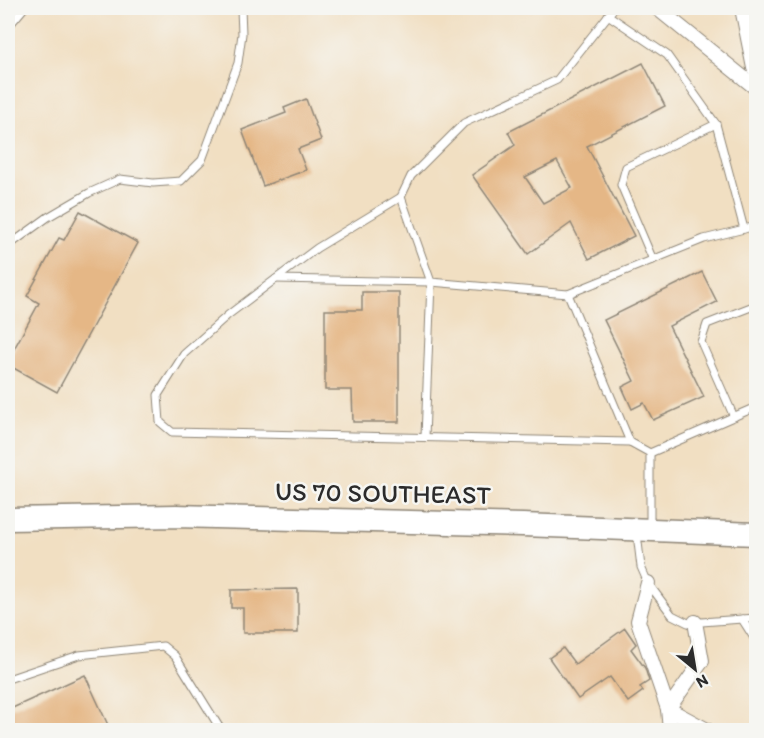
<svg xmlns="http://www.w3.org/2000/svg" width="764" height="738" viewBox="0 0 764 738" font-family="Itim,sans-serif">
<style>
.building{fill:#e5b786;fill-rule:evenodd}
.lines{fill:none;stroke-linecap:round;stroke-linejoin:round}
.service-casing{stroke:#8e8576;stroke-width:9}
.minor-casing{stroke:#8e8576;stroke-width:16}
.tertiary-casing{stroke:#8e8576;stroke-width:20}
.primary-casing{stroke:#8e8576;stroke-width:25}
.service{stroke:#fff;stroke-width:7}
.minor{stroke:#fff;stroke-width:14}
.tertiary{stroke:#fff;stroke-width:18}
.primary{stroke:#fff;stroke-width:22}
.labels{text-anchor:middle;stroke-width:5;stroke-linejoin:round;paint-order:stroke}
.street-label{font-size:26px;fill:#2b2b2b;stroke:#f6f6f2}
</style>
<rect width="100%" height="100%" fill="#f6f6f2"/>
<filter id="ink" filterUnits="userSpaceOnUse"><feTurbulence type="fractalNoise" baseFrequency=".0167" numOctaves="2"/><feDisplacementMap in="SourceGraphic" scale="12" xChannelSelector="R" yChannelSelector="G"/><feConvolveMatrix kernelMatrix="1 2 1 2 8 2 1 2 1" color-interpolation-filters="sRGB"/></filter>
<filter id="wash" filterUnits="userSpaceOnUse"><feTurbulence type="fractalNoise" baseFrequency=".008" numOctaves="4" result="noise"/><feDisplacementMap in="SourceGraphic" scale="24" xChannelSelector="R" yChannelSelector="G"/><feGaussianBlur stdDeviation="1.35" result="paint"/><feColorMatrix in="noise" values="0 0 0 0 0 0 0 0 0 0 0 0 0 0 0 0 0 1.4 0 .05"/><feComposite in="paint" operator="in"/></filter>
<g filter="url(#wash)">
<rect width="100%" height="100%" fill="#f1dfc2"/>
<g id="blocks">
<g class="building">
<path d="M643 63 665 106 587 146 634 236 589 259 571 223 528 254 472 175 515 145 508 132ZM557 161 572 188 543 203 525 177Z"/>
<polygon points="306,99 321,140 298,149 306,170 263,186 242,130 286,113 284,108"/>
<polygon points="80,211 138,243 57,392 8,365 8,360 39,303 27,296 59,238 64,240"/>
<polygon points="702,272 717,302 669,326 704,397 653,420 644,403 632,409 622,387 634,381 604,320"/>
<polygon points="362,292 399,292 399,422 353,422 352,390 325,390 325,310 362,310"/>
<polygon points="298,589 298,633 243,633 243,608 231,608 231,590"/>
<polygon points="625,628 636,644 631,649 645,668 649,681 640,687 643,691 628,702 610,677 578,699 549,658 563,648 575,664"/>
<polygon points="85,675 108,725 96,730 8,730 8,710"/>
</g>
</g>
</g>
<g filter="url(#ink)">
<use href="#blocks" fill-opacity="0" stroke="#8e8576" stroke-width="1.5"/>
<g class="lines">
<defs>
<g id="service">
<polyline points="614,8 557,80 464,123 411,176 401,197 317,248 228,315 184,354 158,395 160,422 172,432 630,442"/>
<polyline points="608,15 667,55 716,124 744,229"/>
<polyline points="8,27 24,8"/>
<polyline points="401,197 431,282 568,294 704,239 756,226"/>
<polyline points="8,246 48,217 89,193 120,179 153,183 181,181 202,160 238,63 242,34 241,8"/>
<polyline points="653,260 621,185 626,167 716,124"/>
<polyline points="276,279 431,282 425,437"/>
<polyline points="568,294 630,442 650,453 650,528"/>
<polyline points="734,417 701,342 707,324 756,305"/>
<polyline points="650,453 756,407"/>
<polyline points="637,534 641,567 648,583 672,615 688,623 756,618"/>
<polyline points="742,619 756,641"/>
<polyline points="8,679 79,655 163,646 175,656 221,730"/>
</g>
<g id="minor">
<polyline points="657,8 756,88"/>
<polyline points="648,583 638,621 668,709 670,730"/>
<polyline points="668,709 702,661 695,622"/>
<polyline points="668,709 707,730"/>
</g>
<polyline id="tertiary" points="744,8 756,68"/>
<polyline id="primary" points="8,519 176,516 523,525 756,534"/>
</defs>
<use href="#service" class="service-casing"/>
<use href="#minor" class="minor-casing"/>
<use href="#tertiary" class="tertiary-casing"/>
<use href="#primary" class="primary-casing"/>
<use href="#service" class="service"/>
<use href="#minor" class="minor"/>
<use href="#tertiary" class="tertiary"/>
<use href="#primary" class="primary"/>
</g>
</g>
<g class="labels">
<g class="street-label">
<text transform="translate(383 493) rotate(1)" y="9">US 70 SOUTHEAST</text>
</g>
</g>
<rect width="764" height="738" fill="none" stroke="#f6f6f2" stroke-width="30"/>
<g transform="translate(695 669) rotate(150)" stroke="#f6f6f2" stroke-width="4.5" paint-order="stroke">
<path d="M0-4.5L10 22L0 15L-10 22Z" fill="#2b2b2b"/>
<text y="-9" font-size="16" font-weight="bold" text-anchor="middle" fill="#2b2b2b">N</text>
</g>
</svg>
